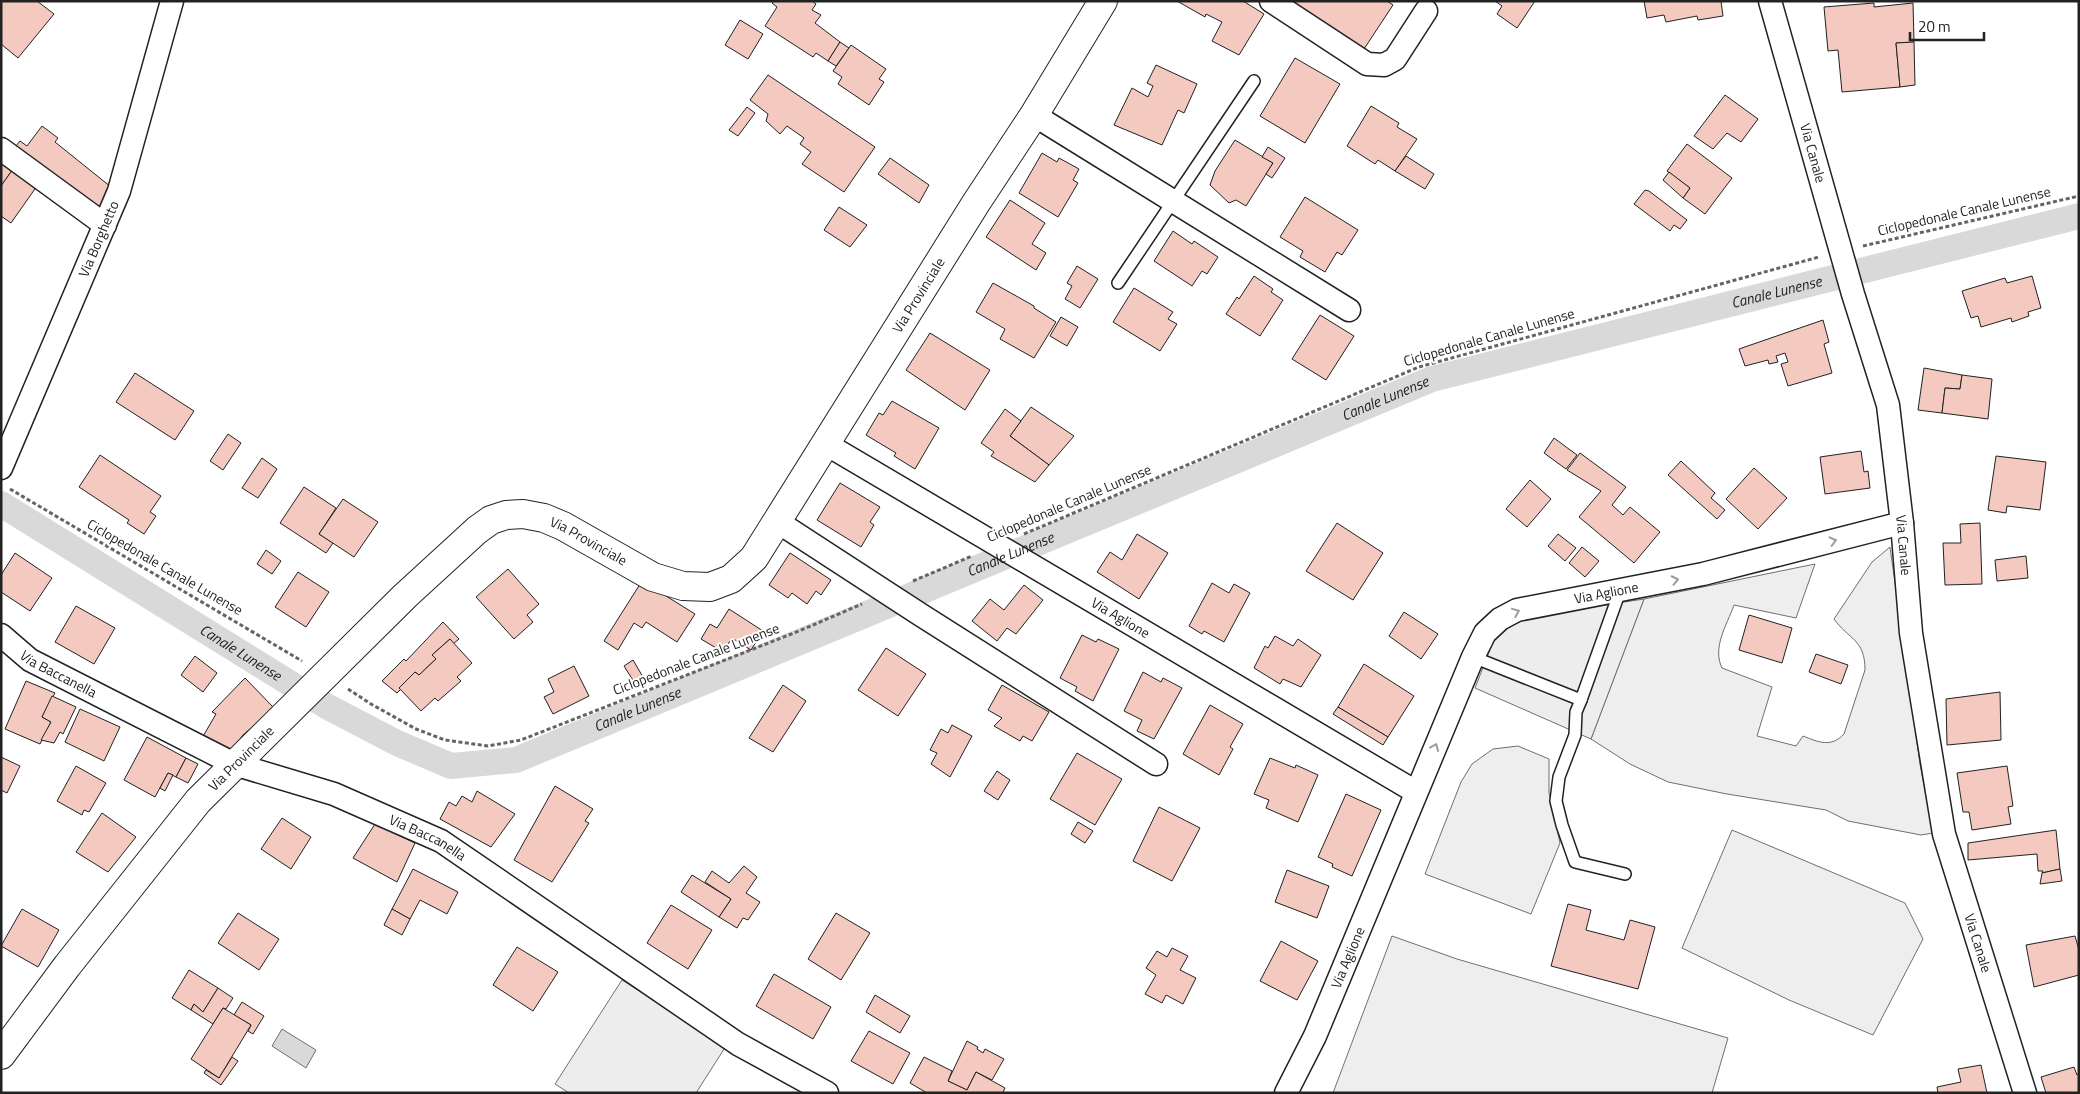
<svg xmlns="http://www.w3.org/2000/svg" width="2080" height="1094" viewBox="0 0 2080 1094" font-family="'Titillium Web',sans-serif">
<style>
.green{fill:#eee;stroke:#6f6f6f}
.parking{fill:#ededed;stroke:#6f6f6f}
.water{fill:#d9d9d9;stroke:#6f6f6f}
.lines{fill:none;stroke-linecap:round;stroke-linejoin:round}
.canal{stroke:#d9d9d9;stroke-width:26}
.building{fill:#f3c9c0;stroke:#222}
.lane-casing{stroke:#222;stroke-width:14}
.street-casing{stroke:#222;stroke-width:25}
.secondary-casing{stroke:#222;stroke-width:30}
.path{stroke:#646464;stroke-width:3;stroke-dasharray:4 2.5;stroke-linecap:butt}
.lane{stroke:#fff;stroke-width:11}
.street{stroke:#fff;stroke-width:22}
.secondary{stroke:#fff;stroke-width:28}
.oneway{stroke:#9c9c9c}
.labels{text-anchor:middle;stroke-width:4;stroke-linejoin:round;paint-order:stroke}
.street-label{font-size:14px;fill:#222;stroke:#fff}
.water-label{font-size:15px;font-style:italic;fill:#222;stroke:#fff}
</style>
<rect width="100%" height="100%" fill="#fff"/>
<g class="green">
<path d="M1890 547 1920 764 1933 833 1921 835 1848 821 1826 810 1727 794 1668 782 1630 764 1591 739 1644 599 1815 564 1796 618 1734 605C1727 625 1712 647 1722 668L1772 687 1757 736 1796 746 1803 736C1818 742 1831 748 1844 734L1865 670C1865 639 1849 640 1834 619L1872 562Z"/>
<polygon points="1518,746 1549,759 1549,793 1560,843 1531,914 1425,874 1461,782 1472,764 1493,749"/>
<polygon points="1732,830 1905,903 1923,939 1873,1035 1789,1000 1682,948"/>
<polygon points="1392,936 1457,959 1728,1038 1712,1093 1333,1093"/>
</g>
<g class="parking">
<polygon points="1644,599 1591,739 1475,688 1493,642 1514,622 1526,617"/>
<polygon points="622,980 726,1046 696,1093 569,1093 555,1084"/>
</g>
<polygon class="water" points="282,1029 316,1050 306,1068 272,1046"/>
<g class="lines">
<path class="canal" id="s1" d="M1 504 328 707 397 743 451 766 516 760 1432 379 2079 216"/>
</g>
<g class="building">
<polygon points="1,1 37,1 54,14 18,58 1,44"/>
<polygon points="774,1 812,1 816,4 812,10 821,15 815,23 840,42 828,61 816,53 813,57 765,26 777,7 772,3"/>
<polygon points="1177,1 1243,1 1264,14 1239,55 1212,41 1222,22 1206,14 1205,17"/>
<polygon points="1291,1 1387,1 1393,5 1364,49"/>
<polygon points="1495,1 1535,1 1517,28 1497,14 1502,6"/>
<polygon points="1644,1 1721,1 1723,16 1698,20 1697,16 1666,22 1664,15 1647,18"/>
<polygon points="1874,3 1874,7 1913,3 1914,42 1896,43 1900,87 1842,92 1838,50 1828,51 1824,7"/>
<polygon points="740,20 763,34 748,59 725,45"/>
<polygon points="840,42 849,48 836,66 828,61"/>
<polygon points="1914,42 1915,85 1900,87 1896,43"/>
<polygon points="851,45 886,69 879,79 884,82 869,105 838,84 842,77 833,71"/>
<polygon points="1295,58 1340,84 1305,143 1260,116"/>
<polygon points="1156,65 1197,84 1184,113 1178,110 1162,145 1114,125 1132,88 1148,97 1153,86 1147,83"/>
<polygon points="768,75 875,147 844,192 802,164 811,152 800,144 804,138 787,126 780,134 766,121 768,114 750,100"/>
<polygon points="1725,95 1758,119 1741,142 1727,133 1713,149 1694,136"/>
<polygon points="1371,106 1399,123 1397,127 1417,139 1395,171 1378,160 1375,164 1347,146"/>
<polygon points="747,107 755,113 738,136 729,130"/>
<polygon points="42,126 58,138 55,142 111,187 102,214 11,152 20,141 27,146"/>
<polygon points="1235,140 1273,163 1246,206 1236,200 1229,203 1210,185 1215,171"/>
<polygon points="1687,144 1732,178 1705,214 1683,198 1690,188 1667,171"/>
<polygon points="1268,147 1285,158 1272,178 1266,174 1273,163 1262,157"/>
<polygon points="1042,153 1057,162 1059,158 1079,169 1073,180 1078,183 1058,217 1019,193"/>
<polygon points="1406,156 1434,174 1425,189 1395,171"/>
<polygon points="890,158 929,185 919,203 878,174"/>
<polygon points="1,161 13,169 1,186"/>
<polygon points="13,169 37,186 11,223 1,216 1,186"/>
<polygon points="1669,172 1690,188 1683,198 1663,180"/>
<polygon points="1645,190 1649,191 1687,220 1680,229 1674,225 1670,231 1634,204"/>
<polygon points="1305,197 1358,230 1342,255 1337,252 1325,272 1300,257 1303,251 1280,237"/>
<polygon points="1010,200 1045,223 1032,244 1046,253 1036,270 986,237"/>
<polygon points="839,207 867,225 850,247 824,230"/>
<polygon points="1173,231 1192,244 1194,241 1218,257 1207,274 1202,271 1192,286 1154,261"/>
<polygon points="1077,266 1098,279 1080,308 1065,299 1072,286 1067,283"/>
<polygon points="1254,276 1273,289 1271,292 1283,300 1260,336 1226,314 1237,297 1239,299"/>
<polygon points="2032,276 2041,308 2028,312 2029,316 2012,322 2011,318 1981,327 1978,316 1971,318 1962,291 2005,278 2007,283"/>
<polygon points="993,283 1034,306 1034,308 1056,322 1034,358 1000,339 1005,329 976,312"/>
<polygon points="1134,288 1173,312 1168,319 1177,324 1160,351 1113,322"/>
<polygon points="1320,315 1354,336 1326,380 1292,359"/>
<polygon points="1061,317 1078,327 1067,346 1050,336"/>
<polygon points="1823,320 1829,342 1824,344 1832,373 1788,386 1781,364 1788,362 1785,353 1776,356 1778,362 1769,364 1768,360 1745,366 1739,349"/>
<polygon points="930,333 990,370 965,410 906,370"/>
<polygon points="1924,368 1962,375 1960,389 1945,388 1942,413 1918,410"/>
<polygon points="135,373 194,411 175,440 116,402"/>
<polygon points="1962,375 1992,379 1988,419 1942,413 1945,388 1960,389"/>
<polygon points="892,401 939,428 915,469 894,456 896,453 866,435 879,413 883,415"/>
<polygon points="1031,407 1074,436 1049,465 1010,436"/>
<polygon points="1005,409 1021,421 1010,436 1049,465 1035,482 996,459 991,456 994,452 981,443"/>
<polygon points="228,434 241,443 223,470 210,461"/>
<polygon points="1554,438 1577,455 1566,469 1544,453"/>
<polygon points="1861,451 1864,472 1868,471 1870,488 1825,494 1820,457"/>
<polygon points="1580,453 1626,487 1612,505 1623,515 1630,507 1660,532 1634,563 1579,517 1601,491 1567,470"/>
<polygon points="100,455 161,496 150,512 156,516 144,534 127,523 129,520 79,487"/>
<polygon points="1996,456 2046,462 2040,510 2007,506 2006,513 1988,510"/>
<polygon points="262,458 277,469 258,498 242,488"/>
<polygon points="1681,461 1715,493 1711,498 1725,510 1717,519 1668,475"/>
<polygon points="1754,468 1787,498 1758,529 1726,499"/>
<polygon points="1530,480 1551,499 1527,527 1506,509"/>
<polygon points="840,483 880,507 870,522 874,525 861,547 817,520"/>
<polygon points="304,487 336,508 319,534 333,543 326,553 280,523"/>
<polygon points="343,499 378,522 354,557 319,534"/>
<polygon points="1337,523 1383,553 1353,600 1306,571"/>
<polygon points="1980,523 1982,584 1945,585 1943,543 1961,543 1960,524"/>
<polygon points="1137,534 1168,553 1139,599 1097,572 1110,552 1122,560"/>
<polygon points="1558,534 1576,548 1565,561 1548,546"/>
<polygon points="1582,547 1599,561 1585,577 1569,563"/>
<polygon points="266,550 281,561 272,574 257,564"/>
<polygon points="15,553 52,578 30,611 1,592 1,575"/>
<polygon points="790,553 831,580 821,595 816,591 807,604 792,593 788,598 769,585"/>
<polygon points="2026,556 2028,578 1997,581 1995,560"/>
<polygon points="508,569 539,604 527,615 533,622 514,639 476,597"/>
<polygon points="298,572 329,592 306,627 275,607"/>
<polygon points="642,581 695,614 677,642 646,622 642,628 634,623 618,650 604,641"/>
<polygon points="1212,583 1229,593 1234,584 1250,593 1224,642 1204,631 1202,634 1189,626"/>
<polygon points="1024,585 1043,600 1016,634 1007,628 997,641 972,621 990,599 1004,610"/>
<polygon points="76,606 115,628 94,664 55,642"/>
<polygon points="729,609 763,631 751,650 732,638 723,652 701,639 710,624 717,628"/>
<polygon points="1404,612 1438,634 1421,659 1389,636"/>
<polygon points="1749,615 1792,628 1782,663 1739,650"/>
<polygon points="443,622 459,639 453,644 450,639 432,655 436,659 419,675 415,672 399,688 401,689 397,693 382,681 404,659 406,661"/>
<polygon points="1082,635 1096,642 1098,639 1119,649 1093,701 1075,691 1077,687 1060,678"/>
<polygon points="1275,636 1293,646 1298,639 1321,655 1301,687 1283,679 1280,684 1254,668 1265,646 1268,648"/>
<polygon points="450,639 472,663 457,677 461,681 438,701 435,698 421,711 399,688 415,672 419,675 436,659 432,655"/>
<polygon points="886,648 926,674 898,716 858,690"/>
<polygon points="1816,654 1848,665 1841,684 1809,672"/>
<polygon points="195,656 217,673 203,692 181,675"/>
<polygon points="633,660 643,677 634,682 624,666"/>
<polygon points="1364,664 1414,696 1388,737 1338,707"/>
<polygon points="574,666 589,696 553,714 544,697 554,692 548,679"/>
<polygon points="1143,672 1161,682 1163,678 1182,688 1154,739 1137,731 1142,720 1124,711"/>
<polygon points="245,678 274,708 243,735 229,754 202,738 216,714 212,712"/>
<polygon points="26,681 55,693 42,717 51,722 40,744 5,729"/>
<polygon points="783,685 806,701 773,752 749,738"/>
<polygon points="1002,685 1049,712 1032,741 1023,736 1020,741 994,726 1002,718 988,710"/>
<polygon points="2000,692 2001,740 1947,745 1946,699"/>
<polygon points="52,696 76,707 63,734 60,732 54,743 41,740 51,722 42,717"/>
<polygon points="1210,705 1243,724 1230,747 1233,749 1219,775 1183,754"/>
<polygon points="1338,707 1388,737 1383,745 1333,714"/>
<polygon points="80,709 120,727 104,761 65,742"/>
<polygon points="952,725 972,736 950,777 931,764 937,753 930,750 941,729 948,733"/>
<polygon points="147,737 186,758 176,777 168,773 155,797 124,780"/>
<polygon points="1077,753 1122,779 1095,825 1050,799"/>
<polygon points="1,757 20,766 7,793 1,790"/>
<polygon points="186,758 198,764 188,783 176,777"/>
<polygon points="1270,758 1295,768 1296,765 1318,775 1298,822 1266,808 1269,800 1254,794"/>
<polygon points="76,766 106,783 89,812 84,810 82,815 57,801"/>
<polygon points="2007,766 2013,806 2008,807 2011,824 1972,830 1969,812 1963,812 1957,773"/>
<polygon points="997,771 1010,780 998,800 984,791"/>
<polygon points="168,773 173,775 165,791 160,788"/>
<polygon points="555,786 593,809 585,821 589,823 552,882 514,860"/>
<polygon points="477,791 515,814 491,847 440,819 449,802 456,806 462,796 472,802"/>
<polygon points="1346,794 1381,810 1352,876 1332,867 1333,864 1318,857"/>
<polygon points="1159,807 1200,828 1172,881 1133,861"/>
<polygon points="102,813 136,837 108,872 76,852"/>
<polygon points="282,818 311,837 291,869 261,849"/>
<polygon points="1078,822 1093,831 1085,843 1071,834"/>
<polygon points="375,824 415,843 397,882 353,858"/>
<polygon points="2056,830 2060,869 2042,873 2043,871 2038,871 2037,854 1968,860 1968,843"/>
<polygon points="744,866 757,877 746,893 760,902 748,920 743,918 737,928 719,917 731,899 705,882 712,871 729,883"/>
<polygon points="413,869 458,892 447,914 420,900 410,919 392,909"/>
<polygon points="2060,869 2062,881 2040,884 2042,873"/>
<polygon points="1287,870 1329,886 1317,918 1275,902"/>
<polygon points="692,875 731,899 719,917 681,892"/>
<polygon points="1568,904 1591,910 1586,930 1624,940 1630,920 1655,927 1638,989 1551,966"/>
<polygon points="671,905 712,930 688,969 647,943"/>
<polygon points="22,909 59,930 38,967 1,946"/>
<polygon points="392,909 410,919 402,935 384,925"/>
<polygon points="238,913 279,939 259,970 218,943"/>
<polygon points="836,913 870,933 841,980 808,959"/>
<polygon points="2075,936 2079,950 2079,975 2034,987 2026,945"/>
<polygon points="1281,941 1318,961 1297,1000 1260,981"/>
<polygon points="517,947 558,972 533,1011 493,985"/>
<polygon points="1172,948 1188,956 1180,970 1196,978 1183,1004 1166,995 1162,1003 1145,994 1156,975 1146,968 1157,951 1167,957"/>
<polygon points="189,970 218,988 203,1012 194,1004 191,1010 172,998"/>
<polygon points="774,974 831,1007 813,1039 756,1006"/>
<polygon points="218,988 233,998 226,1009 223,1008 213,1024 191,1010 194,1004 203,1012"/>
<polygon points="875,995 910,1016 900,1033 866,1012"/>
<polygon points="242,1002 264,1016 253,1034 248,1031 251,1025 234,1015"/>
<polygon points="223,1008 251,1025 219,1078 191,1059"/>
<polygon points="869,1031 910,1053 893,1084 851,1061"/>
<polygon points="967,1041 978,1047 977,1049 983,1053 985,1049 1004,1059 992,1080 976,1072 967,1090 948,1081"/>
<polygon points="232,1057 238,1061 221,1085 204,1073 206,1070 219,1078"/>
<polygon points="924,1057 952,1071 948,1081 967,1090 976,1072 1005,1088 1003,1092 1004,1093 927,1093 910,1083"/>
<polygon points="1981,1065 1987,1093 1938,1093 1937,1087 1961,1082 1958,1069"/>
<polygon points="2074,1067 2077,1075 2079,1074 2079,1093 2046,1093 2041,1077"/>
</g>
<g class="lines">
<defs>
<g id="lane">
<polyline points="1118,283 1254,81"/>
<polyline points="1473,657 1581,700 1620,591"/>
<polyline points="1581,700 1576,712 1575,735 1559,777 1556,801 1562,825 1575,862 1625,874"/>
</g>
<g id="street">
<polyline points="1271,1 1367,64 1384,65 1395,59 1426,11"/>
<path id="s2" d="M1770 1 1853 294 1888 405 1902 523 1911 633 1944 834 2025 1093"/>
<polyline points="1034,115 1349,310"/>
<polyline points="1,149 105,225"/>
<path id="s3" d="M826 444 1416 792"/>
<path id="s4" d="M1 468 119 191 172 1"/>
<polyline points="778,522 921,615 1156,764"/>
<path id="s5" d="M1 635 30 660 234 764 334 794 441 841 738 1044 827 1093"/>
<path id="s6" d="M1286 1093 1315 1036 1473 657 1485 633 1500 619 1517 610 1703 574 1902 523"/>
</g>
<g id="secondary">
<path id="s7" d="M1 1055 67 966 198 801 405 596 477 530 491 520 506 515 523 514 544 518 563 526 653 577 683 586 710 587 731 579 754 558 976 203 1034 115 1103 1"/>
</g>
</defs>
<use href="#lane" class="lane-casing"/>
<use href="#street" class="street-casing"/>
<use href="#secondary" class="secondary-casing"/>
<g class="path">
<polyline points="1863,246 2079,196"/>
<polyline points="10,489 302,661"/>
<polyline points="1024,534 1419,367 1819,257"/>
<polyline points="913,581 972,556"/>
<polyline points="348,689 371,704 416,729 445,740 488,746 521,740 799,631 862,604"/>
</g>
<use href="#lane" class="lane"/>
<use href="#street" class="street"/>
<use href="#secondary" class="secondary"/>
</g>
<defs><path id="oneway-chevron" d="M-2-3.5L2.5 0L-2 3.5" fill="none" stroke-width="1.6" stroke-linecap="round" stroke-linejoin="round" transform="scale(1.25)"/></defs>
<g class="oneway">
<use href="#oneway-chevron" transform="translate(1833 541) rotate(-14)"/>
<use href="#oneway-chevron" transform="translate(1675 580) rotate(-12)"/>
<use href="#oneway-chevron" transform="translate(1516 612) rotate(-22)"/>
<use href="#oneway-chevron" transform="translate(1435 747) rotate(-67)"/>
</g>
<g class="labels">
<g class="street-label">
<text dy="5" stroke="none"><textPath href="#s2" startOffset="158">Via Canale</textPath></text>
<text transform="translate(1964 211) rotate(-13)" y="5">Ciclopedonale Canale Lunense</text>
<text dy="5" stroke="none"><textPath href="#s4" startOffset="249">Via Borghetto</textPath></text>
<text dy="5" stroke="none"><textPath href="#s7" startOffset="1328">Via Provinciale</textPath></text>
<text transform="translate(1489 337) rotate(-16)" y="5">Ciclopedonale Canale Lunense</text>
<text transform="translate(1069 503) rotate(-23)" y="5">Ciclopedonale Canale Lunense</text>
<text dy="5" stroke="none"><textPath href="#s7" startOffset="832">Via Provinciale</textPath></text>
<text dy="5" stroke="none"><textPath href="#s2" startOffset="562">Via Canale</textPath></text>
<text transform="translate(165 567) rotate(30)" y="5">Ciclopedonale Canale Lunense</text>
<text dy="5" stroke="none"><textPath href="#s6" startOffset="632">Via Aglione</textPath></text>
<text dy="5" stroke="none"><textPath href="#s3" startOffset="342">Via Aglione</textPath></text>
<text transform="translate(696 659) rotate(-21)" y="5">Ciclopedonale Canale Lunense</text>
<text dy="5" stroke="none"><textPath href="#s5" startOffset="70">Via Baccanella</textPath></text>
<text dy="5" stroke="none"><textPath href="#s7" startOffset="382">Via Provinciale</textPath></text>
<text dy="5" stroke="none"><textPath href="#s5" startOffset="475">Via Baccanella</textPath></text>
<text dy="5" stroke="none"><textPath href="#s2" startOffset="968">Via Canale</textPath></text>
<text dy="5" stroke="none"><textPath href="#s6" startOffset="149">Via Aglione</textPath></text>
</g>
<g class="water-label">
<text dy="5" stroke="none"><textPath href="#s1" startOffset="1934">Canale Lunense</textPath></text>
<text dy="5" stroke="none"><textPath href="#s1" startOffset="1528">Canale Lunense</textPath></text>
<text dy="5" stroke="none"><textPath href="#s1" startOffset="1122">Canale Lunense</textPath></text>
<text dy="5" stroke="none"><textPath href="#s1" startOffset="282">Canale Lunense</textPath></text>
<text dy="5" stroke="none"><textPath href="#s1" startOffset="718">Canale Lunense</textPath></text>
</g>
</g>
<rect width="2080" height="1094" fill="none" stroke="#222222" stroke-width="5"/>
<path d="M1910 32v8h74v-8" fill="none" stroke="#222222" stroke-width="2.5"/>
<text x="1918" y="32" font-size="15" fill="#222222" stroke="#ffffff" stroke-width="4" paint-order="stroke">20 m</text>
</svg>
